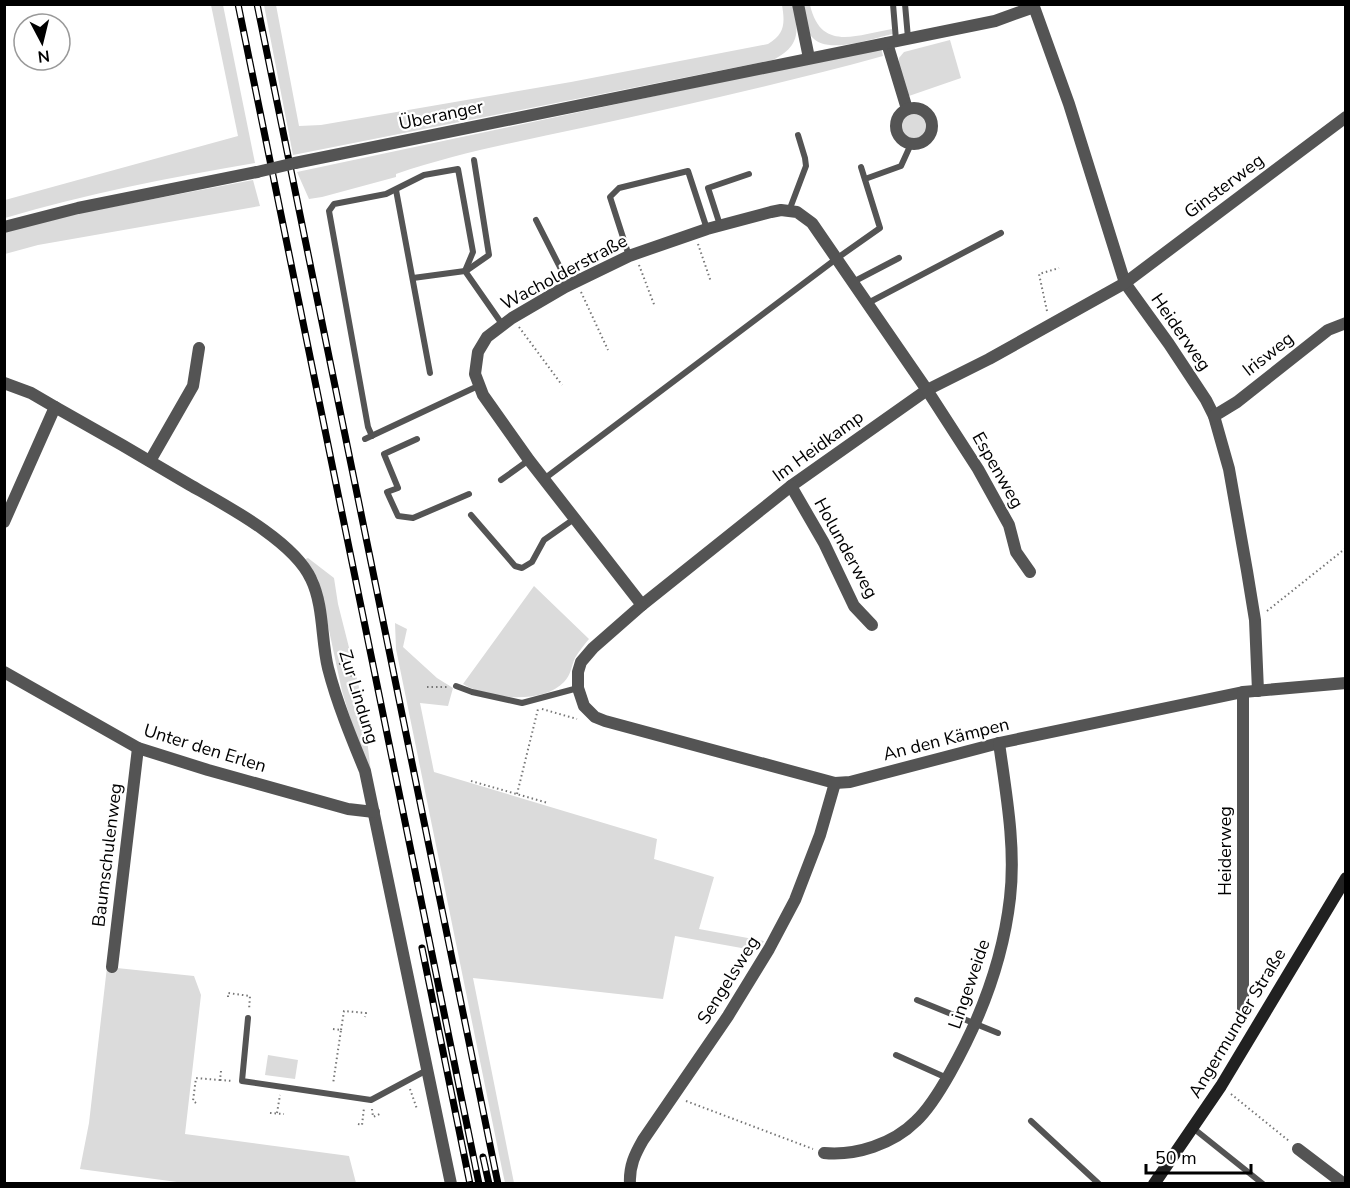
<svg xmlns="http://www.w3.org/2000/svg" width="1350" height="1188" viewBox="0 0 1350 1188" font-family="'Nunito Sans',sans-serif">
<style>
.green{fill:#dbdbdb}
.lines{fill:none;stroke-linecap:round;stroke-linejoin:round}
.path{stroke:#767676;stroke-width:2;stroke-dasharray:1.5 3;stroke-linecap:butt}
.lane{stroke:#545454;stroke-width:6}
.street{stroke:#545454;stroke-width:12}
.secondary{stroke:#212121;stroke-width:12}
.rail-casing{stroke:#000;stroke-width:7}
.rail{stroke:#fff;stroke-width:4.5;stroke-dasharray:14;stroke-linecap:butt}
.street-bridge{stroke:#545454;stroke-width:12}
.labels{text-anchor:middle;stroke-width:4.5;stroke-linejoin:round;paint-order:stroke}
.street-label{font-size:18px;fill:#000;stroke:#fff}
</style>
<rect width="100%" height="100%" fill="#fff"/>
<g class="green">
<path d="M211 5H223L255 163C171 177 86 194 5 218V200L238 136Z"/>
<path d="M264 5H276L299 126 321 125 571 82 768 44C785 34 785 23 782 5H793C799 32 800 46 773 60L293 155Z"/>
<path d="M802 5H810C821 52 856 35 892 29L893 34C873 38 826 56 811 36 805 28 804 15 802 5Z"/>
<polygon points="950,40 961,78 906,97 899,66 899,58 904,52"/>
<path d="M881 48 883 56C785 83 685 105 586 127 522 141 457 153 396 174V177L322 197 309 199 297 172Z"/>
<circle cx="914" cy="126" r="14"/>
<polygon points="253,180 260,206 38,245 5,254 5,232 80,213"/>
<polygon points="308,558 334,578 338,604 362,699 371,772 352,724 342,691 318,579 303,560"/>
<path d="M534 586 589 639C584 645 579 651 575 658 571 667 571 675 564 682 542 705 487 699 463 684Z"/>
<polygon points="395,623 407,629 403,647 437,678 453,688 448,706 420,703 434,772 657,839 654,859 714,877 699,929 764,941 758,951 675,936 663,999 473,978 514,1183 505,1183 502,1169 396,649"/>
<polygon points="107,967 194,976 201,995 185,1134 349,1156 356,1183 192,1184 80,1169 89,1123"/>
<polygon points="268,1055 298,1060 295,1079 265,1075"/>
</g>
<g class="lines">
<g class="path">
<polyline points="698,244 711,282"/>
<polyline points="639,265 655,307"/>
<polyline points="581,292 608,350"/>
<polyline points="1047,311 1039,274 1059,268"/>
<polyline points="519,327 562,385"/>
<polyline points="1267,611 1346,548"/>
<polyline points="339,664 348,662 352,679"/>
<polyline points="427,687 447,687"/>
<polyline points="542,709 577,719"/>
<polyline points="471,781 548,803"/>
<polyline points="517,794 538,709"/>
<polyline points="228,997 228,993 250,996 249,1010"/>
<polyline points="333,1029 341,1030 333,1084"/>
<polyline points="341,1030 344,1011 366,1013 365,1017"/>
<polyline points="221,1071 220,1080 233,1081"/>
<polyline points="410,1089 417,1109"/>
<polyline points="1231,1094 1289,1141"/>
<polyline points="686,1101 813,1149"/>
<polyline points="196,1103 193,1101 196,1078 220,1080"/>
<polyline points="372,1109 373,1117 382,1113"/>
<polyline points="270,1113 284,1114"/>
<polyline points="277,1113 280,1095"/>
<polyline points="358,1124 362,1125 364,1108"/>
</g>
<g class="lane">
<polyline points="893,4 896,40"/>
<polyline points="905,4 908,38"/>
<polyline points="865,179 901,166 911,144"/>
<polyline points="396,190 430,373"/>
<polyline points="789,211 806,166 805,158 798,135"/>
<polyline points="536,220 569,285"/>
<polyline points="720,225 708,188 749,174"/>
<polyline points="629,256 610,197 619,188 688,171 707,229"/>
<polyline points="466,271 489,255 474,160"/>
<polyline points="413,278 465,271 502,324"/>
<polyline points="853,282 899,258"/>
<polyline points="868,303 1001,233"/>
<polyline points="372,436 368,427 329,211 334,204 386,194 424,175 458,169 473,252 465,271"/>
<polyline points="365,439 478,386"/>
<polyline points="417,439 384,454 398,488 387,492 398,516 413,518 469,494"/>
<polyline points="544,479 836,259 880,228 861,167"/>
<polyline points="501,480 529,460"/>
<polyline points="471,515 515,566 522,568 532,562 544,540 574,519"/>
<polyline points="456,686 472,692 522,703 578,688"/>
<polyline points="917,1000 998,1033"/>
<polyline points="248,1018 242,1081 371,1100 427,1070"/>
<polyline points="896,1055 947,1078"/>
<polyline points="1031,1121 1099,1184"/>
<polyline points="1193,1128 1263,1184"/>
</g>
<g class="street">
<polyline points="798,4 809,58"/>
<polyline points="1033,4 1069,104 1125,283 1169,344 1206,400 1214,416 1229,469 1247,571 1255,620 1258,691"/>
<polyline points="887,43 907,109"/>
<circle cx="914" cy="126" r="18"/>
<polyline points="1346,117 1125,283 989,359 927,390 791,486 642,605 593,648 581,662 578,672 578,688 584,706 595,717 605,721 835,783 850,782 999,743 1243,692 1346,683"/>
<polyline points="295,163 995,21 1034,7"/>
<polyline points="4,227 78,208 257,172"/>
<path d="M4 383 31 393 55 407C100 432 145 458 190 485 225 505 294 541 311 579 324 606 321 639 328 668 337 703 351 737 365 771L451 1184"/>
<polyline points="1214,416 1237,402 1328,330 1346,323"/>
<polyline points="150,461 193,386 199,348"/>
<polyline points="791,486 824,543 854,606 872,625"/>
<polyline points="4,522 55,407"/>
<polyline points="642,605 529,460 483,395 475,374 478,352 487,337 512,318 565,287 629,256 707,229 771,212 781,210 797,212 812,223 927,390 978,469 1009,525 1016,552 1030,572"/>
<polyline points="4,672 138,748 208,770 348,809 374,812"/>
<polyline points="1243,692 1243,1010"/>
<polyline points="112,967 138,748"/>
<polyline points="1298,1149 1344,1184"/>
<path d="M824 1153C856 1156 893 1144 916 1121 930 1108 941 1089 950 1073 981 1018 1003 960 1010 898 1016 847 1006 793 999 743"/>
<path d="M630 1184C629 1166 635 1154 643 1140L728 1016 769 949 795 900 820 835 835 783"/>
</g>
<polyline class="secondary" points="1154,1184 1221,1086 1346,878"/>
<defs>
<g id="rail">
<polyline points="238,4 479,1184"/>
<polyline points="257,4 498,1184"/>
<polyline points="422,948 470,1184"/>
<polyline points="483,1157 489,1184"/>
</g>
</defs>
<use href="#rail" class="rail-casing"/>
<use href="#rail" class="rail"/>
<polyline class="street-bridge" points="257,172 295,163"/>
</g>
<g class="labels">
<g class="street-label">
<text transform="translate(441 115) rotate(-12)" y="6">Überanger</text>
<text transform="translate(1224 186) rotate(-37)" y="6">Ginsterweg</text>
<text transform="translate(564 272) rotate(-28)" y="6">Wacholderstraße</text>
<text transform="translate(1181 332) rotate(55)" y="6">Heiderweg</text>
<text transform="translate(1268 354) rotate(-38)" y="6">Irisweg</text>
<text transform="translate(818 446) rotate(-36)" y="6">Im Heidkamp</text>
<text transform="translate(998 470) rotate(60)" y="6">Espenweg</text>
<text transform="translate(846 548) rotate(61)" y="6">Holunderweg</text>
<text transform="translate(359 697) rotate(73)" y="6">Zur Lindung</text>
<text transform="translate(946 739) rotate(-14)" y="6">An den Kämpen</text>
<text transform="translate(205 748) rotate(17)" y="6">Unter den Erlen</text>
<text transform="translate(1225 851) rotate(-90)" y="6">Heiderweg</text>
<text transform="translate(107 855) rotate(-83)" y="6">Baumschulenweg</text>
<text transform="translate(728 980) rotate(-58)" y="6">Sengelsweg</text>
<text transform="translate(969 984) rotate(-71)" y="6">Lingeweide</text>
<text transform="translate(1237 1023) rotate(-59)" y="6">Angermunder Straße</text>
</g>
</g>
<rect width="1350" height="1188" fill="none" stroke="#000000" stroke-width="12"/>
<g transform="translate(42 42) rotate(173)"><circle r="28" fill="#ffffff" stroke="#999999" stroke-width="1.5"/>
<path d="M0-4.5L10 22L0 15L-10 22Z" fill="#000000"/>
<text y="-9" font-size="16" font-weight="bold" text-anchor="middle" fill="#000000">N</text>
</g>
<path d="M1146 1164v9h105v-9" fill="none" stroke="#000000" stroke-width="3"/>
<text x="1155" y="1164" font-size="18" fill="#000000" stroke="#ffffff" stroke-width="4.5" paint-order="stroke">50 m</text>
</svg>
